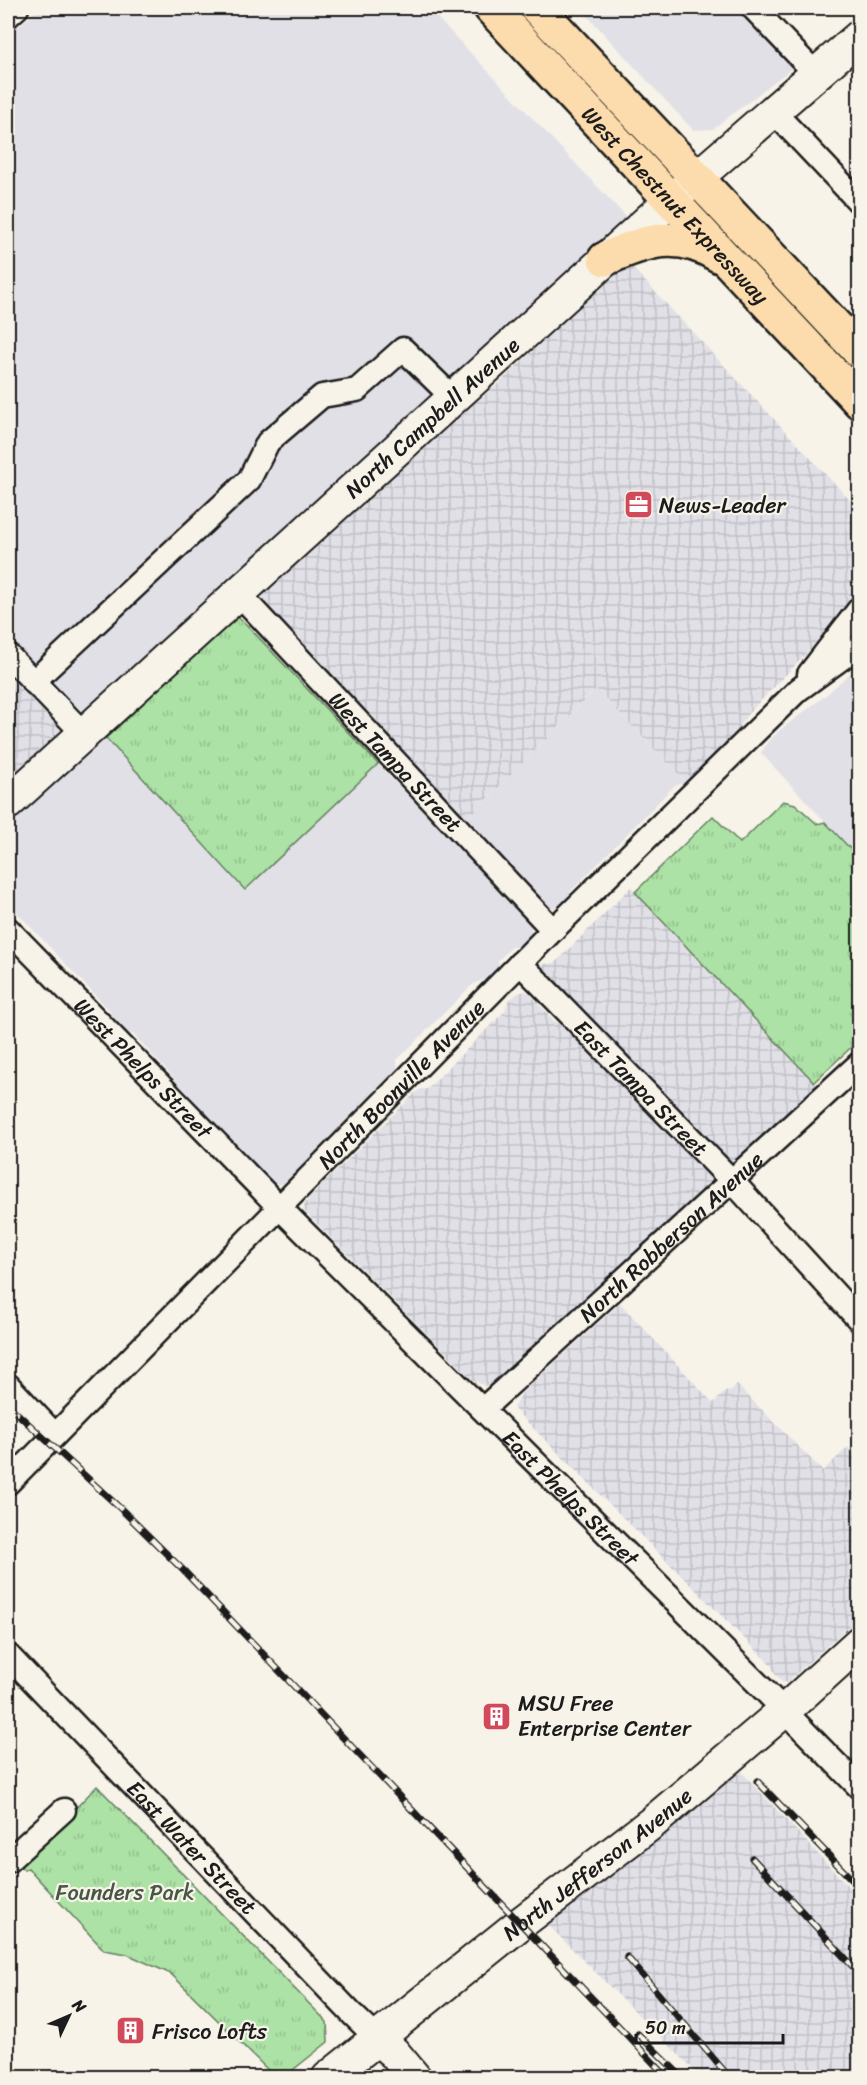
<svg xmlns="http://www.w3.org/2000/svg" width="867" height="2085" viewBox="0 0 867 2085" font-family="Sriracha,sans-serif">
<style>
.built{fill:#e2e0e7}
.industrial{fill:url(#industrial-grid)}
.grass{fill:url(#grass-tufts);stroke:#647f60;stroke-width:1.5}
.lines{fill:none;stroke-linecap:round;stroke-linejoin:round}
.street-casing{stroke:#1c1c1c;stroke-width:27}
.secondary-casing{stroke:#1c1c1c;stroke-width:36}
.primary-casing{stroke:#1c1c1c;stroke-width:38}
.street{stroke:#f7f3e8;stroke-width:22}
.secondary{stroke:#f7f3e8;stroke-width:32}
.primary{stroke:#fcdcac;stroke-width:33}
.rail-casing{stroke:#1c1c1c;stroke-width:7}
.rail{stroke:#f7f3e8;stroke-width:4.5;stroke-dasharray:14;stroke-linecap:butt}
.labels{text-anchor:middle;stroke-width:4.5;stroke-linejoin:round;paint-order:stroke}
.street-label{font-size:22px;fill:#1c1c1c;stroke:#f7f3e8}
.poi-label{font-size:22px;fill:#1c1c1c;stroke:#f7f3e8;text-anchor:start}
.park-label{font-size:22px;fill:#475745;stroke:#f7f3e8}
</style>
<defs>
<pattern id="industrial-grid" width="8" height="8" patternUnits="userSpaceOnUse" patternTransform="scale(1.5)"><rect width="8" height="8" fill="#e2e0e7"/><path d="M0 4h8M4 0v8" fill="none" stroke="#c1c0c6"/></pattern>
<pattern id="grass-tufts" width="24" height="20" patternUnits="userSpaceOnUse" patternTransform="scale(1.5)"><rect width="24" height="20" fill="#ace2a5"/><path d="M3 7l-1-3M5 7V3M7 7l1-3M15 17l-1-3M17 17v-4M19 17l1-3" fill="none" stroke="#93c18d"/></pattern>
</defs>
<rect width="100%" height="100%" fill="#f7f3e8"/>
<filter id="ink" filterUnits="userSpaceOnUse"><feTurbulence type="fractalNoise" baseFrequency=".0167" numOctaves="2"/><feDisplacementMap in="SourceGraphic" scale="12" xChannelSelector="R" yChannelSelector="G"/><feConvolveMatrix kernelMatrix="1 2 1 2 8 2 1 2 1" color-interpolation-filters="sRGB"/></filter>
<g filter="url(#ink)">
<g class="built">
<polygon points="39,8 428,8 633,224 92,708 83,710 75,706 8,637 8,36"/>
<polygon points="580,8 742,8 796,65 713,129 693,130"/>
<polygon points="859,665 859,858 761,753 768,742 780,730 826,695"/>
<polygon points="596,689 686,782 674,786 571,891 564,905 553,908 548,906 467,819"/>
<polygon points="106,738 245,889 378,764 531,923 531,936 527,942 520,947 511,947 498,961 499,965 491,977 473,984 397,1060 397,1069 284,1185 273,1183 234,1141 225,1138 206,1117 204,1111 133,1034 125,1033 112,1020 110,1011 8,903 8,826"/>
</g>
<g class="industrial">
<polygon points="629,264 859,510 859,592 807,653 747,715 738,730 686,782 596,689 467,819 263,604 261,596 264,591 447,425 497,385 580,306"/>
<polygon points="8,668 61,724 62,734 8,784"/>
<polygon points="631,887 819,1087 730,1167 541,973 544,964 555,963"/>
<polygon points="525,991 529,993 554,1021 582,1037 710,1175 712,1180 708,1187 495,1382 485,1386 473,1380 303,1210 305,1204 310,1197 416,1092 421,1089 427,1089 505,1011 508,1001 518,993"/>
<polygon points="620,1303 713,1403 727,1390 730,1392 737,1385 822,1470 824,1470 848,1447 859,1458 859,1617 786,1683 782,1682 775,1674 771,1665 513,1408 523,1392"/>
<polygon points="739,1769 859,1898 859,2077 701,2077 546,1923"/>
</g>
<g class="grass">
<polygon points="234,618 238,618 244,622 378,764 245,890 106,738"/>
<polygon points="783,801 795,804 817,824 825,822 859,858 859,1040 814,1082 635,892 713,816 740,843"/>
<polygon points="97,1786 327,2022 328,2042 284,2077 275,2077 171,1974 127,1954 104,1950 28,1868 24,1870 20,1866"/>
</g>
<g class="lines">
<defs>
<g id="street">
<polyline points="753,8 816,74"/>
<polyline points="8,16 17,8"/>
<polyline points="774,112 860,203"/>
<path id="s1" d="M238 593 553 930"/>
<polyline points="8,655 84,734"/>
<polyline points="809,674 860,608"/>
<polyline points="33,682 249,480 268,442 322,396 357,390 403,349 453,398"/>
<path id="s2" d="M8 929 279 1207 766 1692 860 1788"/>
<path id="s3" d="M520 963 733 1182 860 1321"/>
<polyline points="8,1385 55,1435"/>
<path id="s4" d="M483 1409 860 1063"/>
<path id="s5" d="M8 1483 553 930 798 690 860 645"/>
<path id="s6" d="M8 1655 352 2014 377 2038"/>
<polyline points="8,1861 64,1810"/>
</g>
<g id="secondary">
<path id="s7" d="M8 803 671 200 860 36"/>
<polyline points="377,2038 394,2053 415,2078"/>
<path id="s8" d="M328 2078 521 1923 653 1822 784 1711 860 1642"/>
</g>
<g id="primary">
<path id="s9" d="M491 8 860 402"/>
<polyline points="537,8 860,352"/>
<path d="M605 259C647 240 678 230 720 256"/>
</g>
</defs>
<use href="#street" class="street-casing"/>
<use href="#secondary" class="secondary-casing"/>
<use href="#primary" class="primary-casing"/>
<use href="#street" class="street"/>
<use href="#secondary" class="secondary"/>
<use href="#primary" class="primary"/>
<defs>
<g id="rail">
<polyline points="8,1405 121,1509 183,1570 668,2078"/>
<polyline points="757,1781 860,1888"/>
<polyline points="752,1858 860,1974"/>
<polyline points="627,1957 730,2078"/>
<polyline points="638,2034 683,2078"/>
</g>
</defs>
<use href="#rail" class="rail-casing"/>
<use href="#rail" class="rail"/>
</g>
</g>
<defs>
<symbol id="office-square" viewBox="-11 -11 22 22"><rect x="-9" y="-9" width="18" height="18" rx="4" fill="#d1495b" stroke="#f7f3e8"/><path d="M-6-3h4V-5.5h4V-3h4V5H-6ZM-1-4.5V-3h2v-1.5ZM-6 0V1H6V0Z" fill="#fff"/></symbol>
<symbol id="building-square" viewBox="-11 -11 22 22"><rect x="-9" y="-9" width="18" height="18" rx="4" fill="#d1495b" stroke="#f7f3e8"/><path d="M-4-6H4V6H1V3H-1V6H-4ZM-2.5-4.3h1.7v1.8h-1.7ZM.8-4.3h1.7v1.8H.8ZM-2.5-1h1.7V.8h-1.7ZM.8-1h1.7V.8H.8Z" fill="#fff"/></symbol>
</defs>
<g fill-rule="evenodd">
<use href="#office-square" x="622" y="488" width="33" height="33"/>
<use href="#building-square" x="480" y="1700" width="33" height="33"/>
<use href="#building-square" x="114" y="2014" width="33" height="33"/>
</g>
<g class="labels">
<g class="street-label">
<text dy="8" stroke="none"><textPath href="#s9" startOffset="270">West Chestnut Expressway</textPath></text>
<text dy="8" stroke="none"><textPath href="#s7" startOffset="573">North Campbell Avenue</textPath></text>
<text dy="8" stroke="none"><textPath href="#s1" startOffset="231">West Tampa Street</textPath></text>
<text dy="8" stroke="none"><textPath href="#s2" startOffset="194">West Phelps Street</textPath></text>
<text dy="8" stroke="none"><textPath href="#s5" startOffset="560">North Boonville Avenue</textPath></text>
<text dy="8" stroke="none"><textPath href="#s3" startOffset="174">East Tampa Street</textPath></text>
<text dy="8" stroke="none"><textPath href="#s4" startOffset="255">North Robberson Avenue</textPath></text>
<text dy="8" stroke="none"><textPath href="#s2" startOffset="800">East Phelps Street</textPath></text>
<text dy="8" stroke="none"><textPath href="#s6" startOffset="266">East Water Street</textPath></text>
<text dy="8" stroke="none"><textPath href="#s8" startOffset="344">North Jefferson Avenue</textPath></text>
</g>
<g class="poi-label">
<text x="659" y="513">News-Leader</text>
<text x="518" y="1711">MSU Free<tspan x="518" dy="25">Enterprise Center</tspan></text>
<text x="152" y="2039">Frisco Lofts</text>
</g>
<g class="park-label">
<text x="125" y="1900">Founders Park</text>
</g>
</g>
<rect width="867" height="2085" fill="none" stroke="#f7f3e8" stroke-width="30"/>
<rect x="15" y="15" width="837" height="2055" fill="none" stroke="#1c1c1c" stroke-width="2" filter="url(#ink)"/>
<g transform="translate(69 2016) rotate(46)" stroke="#f7f3e8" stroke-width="4.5" paint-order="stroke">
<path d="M0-4.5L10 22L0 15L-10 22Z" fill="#1c1c1c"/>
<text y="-9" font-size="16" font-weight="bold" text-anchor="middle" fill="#1c1c1c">N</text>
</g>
<path d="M636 2034v9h147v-9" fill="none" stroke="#1c1c1c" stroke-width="3"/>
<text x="645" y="2034" font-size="18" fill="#1c1c1c" stroke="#f7f3e8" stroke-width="4.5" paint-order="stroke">50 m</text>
</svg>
